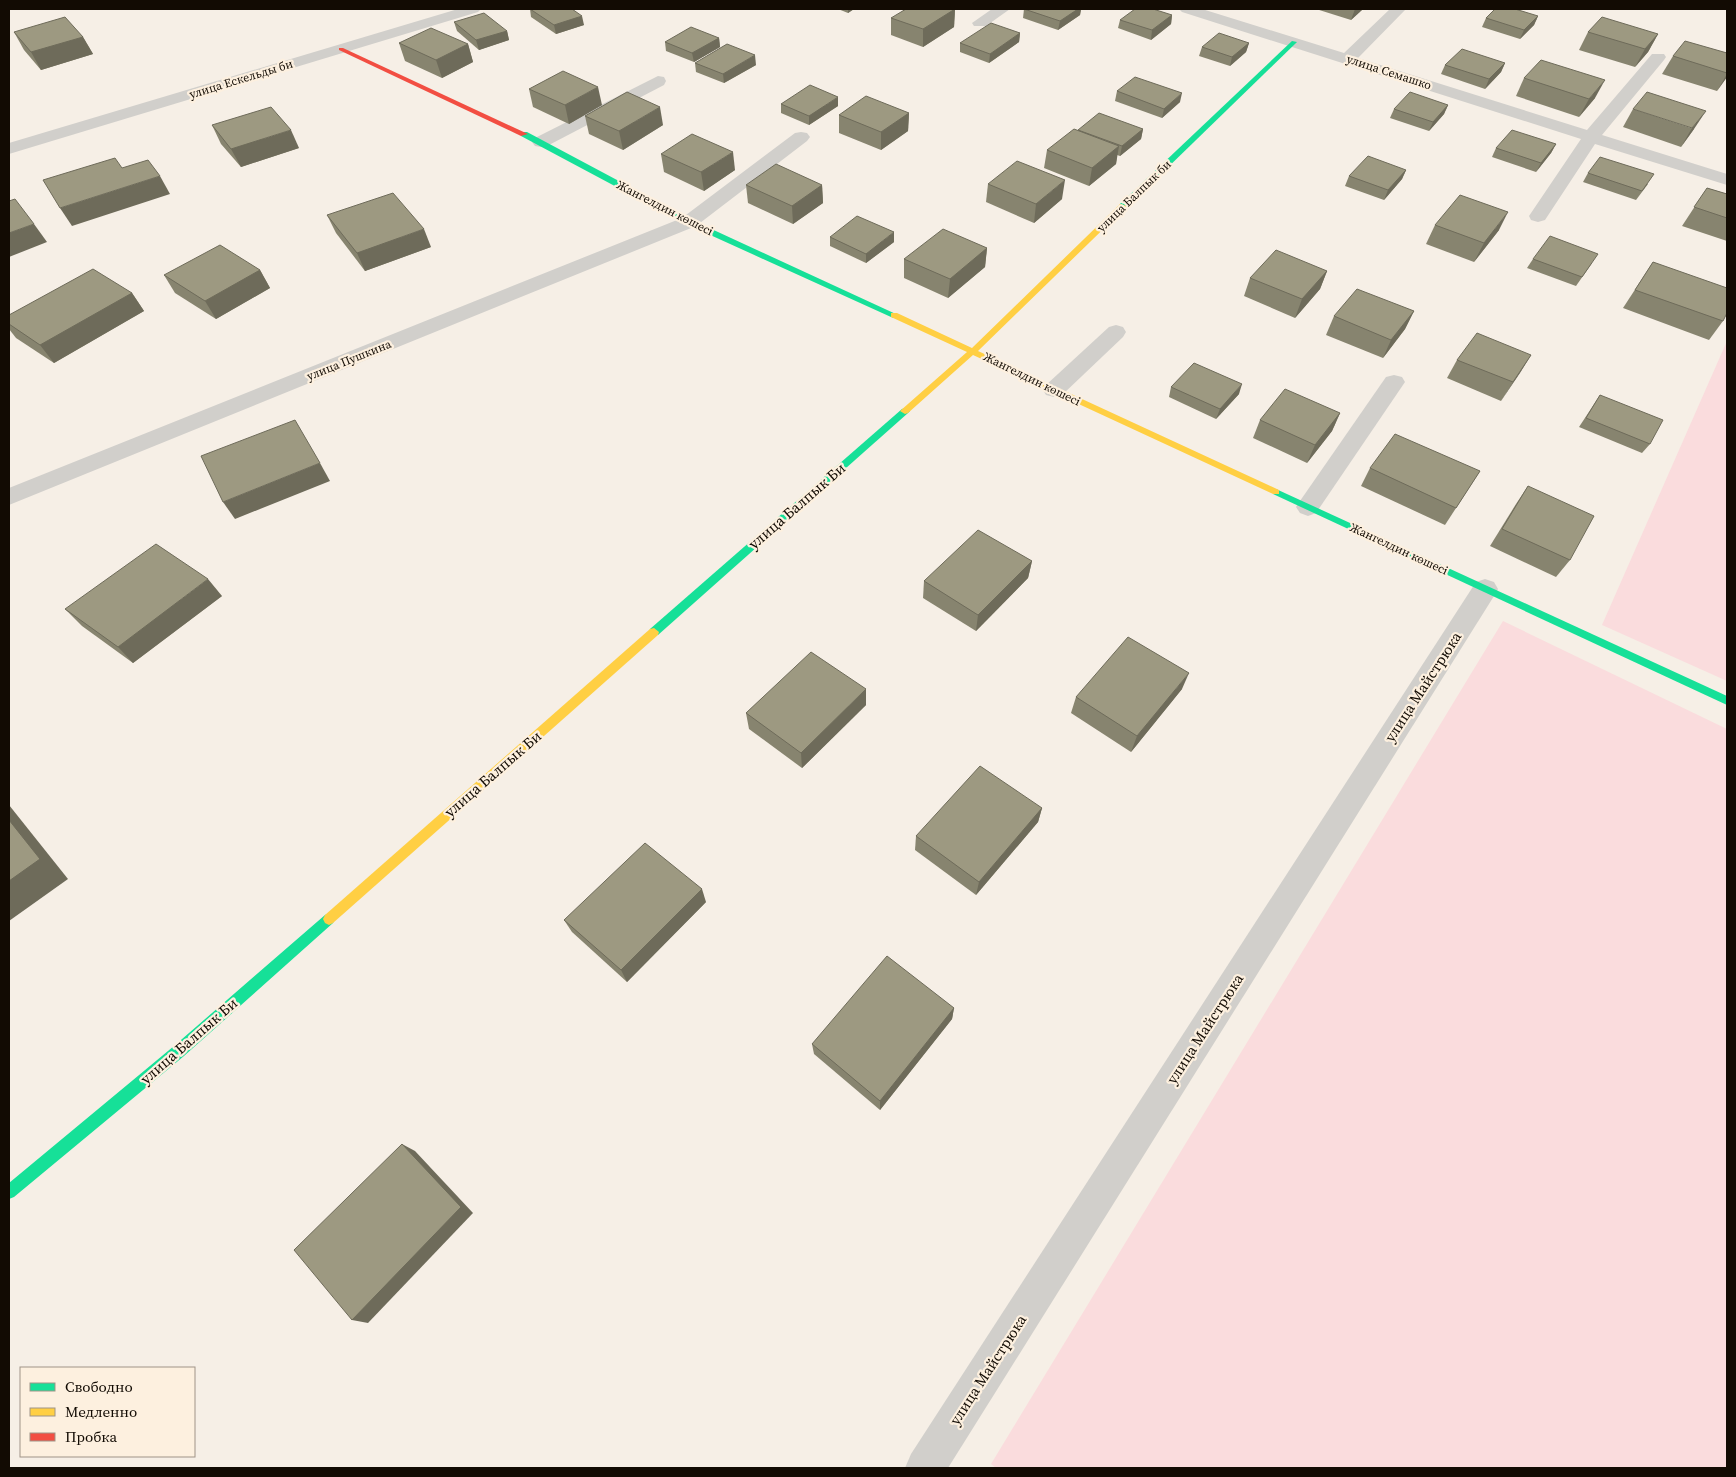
<svg xmlns="http://www.w3.org/2000/svg" width="1736" height="1477" viewBox="0 0 1736 1477" font-family="'Source Serif 4',serif">
<style>
.green{fill:#fadcdd}
.lines{fill:none;stroke-linecap:round;stroke-linejoin:round}
.street{fill:#d1cfcb;fill-rule:evenodd}
.fast{fill:#16e098;fill-rule:evenodd}
.slow{fill:#ffcf43;fill-rule:evenodd}
.jam{fill:#f24e42;fill-rule:evenodd}
.wall{fill:#87846f}
.shaded-wall{fill:#6e6b5a}
.building{fill:#9d9981;stroke:#6e6b5a}
.labels{text-anchor:middle;stroke-width:4.5;stroke-linejoin:round;paint-order:stroke}
.far-street-label{font-size:12px;fill:#120b03;stroke:#fdf0df}
.street-label{font-size:15px;fill:#120b03;stroke:#fdf0df}
</style>
<rect width="100%" height="100%" fill="#f6efe6"/>
<g class="green">
<polygon points="1727,341 1727,681 1602,625"/>
<polygon points="1503,621 1727,729 1727,1468 996,1468 991,1464"/>
</g>
<g class="lines">
<g class="street">
<polygon points="458,9 481,9 478,12 9,154 9,143"/>
<polygon points="992,9 1010,9 986,26 974,26 972,23"/>
<polygon points="1179,9 1202,9 1344,53 1390,9 1406,9 1358,58 1587,130 1652,54 1664,54 1666,57 1664,60 1602,135 1727,174 1727,185 1595,144 1545,220 1538,222 1531,220 1529,216 1581,139 1182,12"/>
<polygon points="658,76 664,77 666,81 664,85 547,146 541,147 535,146 532,142 535,138"/>
<polygon points="801,132 807,133 810,137 807,141 696,226 9,505 9,488 682,218 795,133"/>
<polygon points="1116,325 1123,327 1126,332 1123,337 1062,395 1054,397 1046,395 1043,390 1046,385 1109,327"/>
<polygon points="1394,375 1402,377 1405,382 1316,513 1308,516 1300,513 1296,507 1300,501 1386,377"/>
<polygon points="1485,579 1494,582 1498,589 1494,596 948,1468 905,1468 911,1454 1476,582"/>
</g>
<g class="fast">
<polygon points="1292,41 1297,42 1126,208 1120,208 1120,204"/>
<polygon points="521,132 527,132 692,220 898,315 894,318 891,317 686,224 521,136"/>
<polygon points="905,408 910,411 908,413 658,635 650,635 649,632 650,629 902,409"/>
<polygon points="1276,489 1727,696 1727,705 1273,494 1273,490"/>
<polygon points="329,913 333,915 335,919 333,923 184,1056 14,1197 9,1199 9,1183 174,1046 325,915"/>
</g>
<g class="slow">
<polygon points="1120,204 1127,206 978,351 1279,490 1279,494 1273,494 973,355 908,413 905,414 900,411 967,352 891,317 891,313 897,313 972,348"/>
<polygon points="654,628 659,632 658,635 333,923 329,925 325,923 323,919 325,915 650,629"/>
</g>
<polygon class="jam" points="339,48 343,48 528,134 521,136 339,50"/>
</g>
<g class="wall">
<polygon points="530,9 572,9 584,25 556,34 531,17"/>
<polygon points="838,9 854,9 848,13"/>
<polygon points="955,9 954,27 923,47 891,35 891,18"/>
<polygon points="1024,9 1081,9 1080,15 1058,30 1023,18"/>
<polygon points="1316,9 1363,9 1351,20"/>
<polygon points="1172,15 1171,24 1151,40 1118,28 1120,20"/>
<polygon points="1538,16 1534,25 1520,39 1482,27 1486,18"/>
<polygon points="454,22 507,31 509,40 479,50 457,31"/>
<polygon points="14,32 83,37 93,54 41,70 24,50"/>
<polygon points="1588,32 1658,34 1648,52 1635,67 1579,50"/>
<polygon points="1020,33 1019,42 989,63 960,52 960,43"/>
<polygon points="719,38 720,47 694,62 666,51 665,42"/>
<polygon points="399,43 468,44 473,62 442,78 405,61"/>
<polygon points="1249,43 1246,52 1230,66 1199,56 1202,47"/>
<polygon points="1727,53 1727,77 1717,91 1662,74 1673,56"/>
<polygon points="695,63 756,65 724,83 696,72"/>
<polygon points="1505,63 1501,72 1485,89 1441,74 1445,65"/>
<polygon points="1524,78 1595,98 1579,117 1516,96"/>
<polygon points="529,89 602,105 569,124 533,107"/>
<polygon points="1117,91 1180,102 1162,118 1115,101"/>
<polygon points="781,104 838,106 809,125 781,113"/>
<polygon points="1448,105 1444,114 1429,131 1390,118 1394,109"/>
<polygon points="1633,109 1694,129 1681,147 1623,127"/>
<polygon points="909,113 908,131 881,150 839,133 839,115"/>
<polygon points="585,116 663,125 623,150 589,134"/>
<polygon points="212,125 299,148 241,167 221,144"/>
<polygon points="1143,129 1141,139 1120,156 1117,155 1116,164 1089,186 1044,168 1047,150 1078,130"/>
<polygon points="1556,144 1551,153 1536,172 1492,157 1496,148"/>
<polygon points="661,154 735,170 704,191 664,172"/>
<polygon points="1406,170 1402,179 1384,200 1345,186 1349,176"/>
<polygon points="1588,173 1648,184 1636,200 1583,182"/>
<polygon points="988,184 1062,199 1034,223 986,202"/>
<polygon points="746,185 822,185 823,203 793,224 748,203"/>
<polygon points="1707,188 1727,194 1727,241 1682,226"/>
<polygon points="327,215 431,247 365,271 336,233"/>
<polygon points="1435,225 1499,230 1474,262 1426,244"/>
<polygon points="830,237 894,242 866,263 830,246"/>
<polygon points="987,248 985,267 948,298 904,278 904,259"/>
<polygon points="1533,259 1592,263 1576,286 1527,268"/>
<polygon points="1653,262 1723,321 1709,340 1623,308"/>
<polygon points="260,270 270,288 216,319 175,293 164,275"/>
<polygon points="1327,271 1320,289 1295,318 1244,296 1250,278"/>
<polygon points="132,293 144,311 54,363 16,338 9,329 9,315"/>
<polygon points="1414,311 1405,329 1383,358 1326,335 1334,316"/>
<polygon points="1531,355 1501,401 1447,378 1457,360"/>
<polygon points="1171,387 1239,394 1216,419 1169,397"/>
<polygon points="1600,395 1650,444 1642,453 1579,427"/>
<polygon points="1340,413 1332,431 1307,463 1253,438 1260,420"/>
<polygon points="1370,468 1480,471 1445,525 1361,486"/>
<polygon points="1528,486 1570,560 1556,577 1490,546 1516,504"/>
<polygon points="1032,561 1028,578 976,631 923,598 924,581"/>
<polygon points="222,596 133,663 82,626 65,609"/>
<polygon points="1182,689 1131,752 1071,713 1076,697"/>
<polygon points="866,705 802,768 749,729 746,713"/>
<polygon points="1042,808 1038,822 976,895 915,850 916,836"/>
<polygon points="706,902 627,982 572,932 564,920"/>
<polygon points="954,1008 952,1019 880,1110 814,1054 812,1044"/>
</g>
<g class="shaded-wall">
<polygon points="848,9 854,9 848,13"/>
<polygon points="955,9 954,27 923,47 923,29"/>
<polygon points="1078,9 1081,9 1080,15 1058,30 1060,21"/>
<polygon points="1355,9 1363,9 1351,20"/>
<polygon points="1172,15 1171,24 1151,40 1152,30"/>
<polygon points="582,16 584,25 556,34 554,25"/>
<polygon points="1538,16 1534,25 1520,39 1524,30"/>
<polygon points="507,31 509,40 479,50 476,40"/>
<polygon points="1020,33 1019,42 989,63 990,54"/>
<polygon points="1658,34 1648,52 1635,67 1645,49"/>
<polygon points="83,37 93,54 41,70 31,52"/>
<polygon points="719,38 720,47 694,62 692,53"/>
<polygon points="1249,43 1246,52 1230,66 1232,57"/>
<polygon points="468,44 473,62 442,78 436,60"/>
<polygon points="755,55 756,65 724,83 723,74"/>
<polygon points="1505,63 1501,72 1485,89 1489,79"/>
<polygon points="1727,74 1727,77 1717,91"/>
<polygon points="1605,80 1595,98 1579,117 1589,99"/>
<polygon points="598,87 602,105 569,124 565,105"/>
<polygon points="1182,93 1180,102 1162,118 1164,109"/>
<polygon points="838,97 838,106 809,125 809,116"/>
<polygon points="1448,105 1444,114 1429,131 1433,122"/>
<polygon points="660,107 663,125 623,150 619,131"/>
<polygon points="1706,111 1694,129 1681,147 1692,128"/>
<polygon points="909,113 908,131 881,150 881,132"/>
<polygon points="1143,129 1141,139 1120,156 1122,146"/>
<polygon points="291,130 299,148 241,167 231,149"/>
<polygon points="1556,144 1551,153 1536,172 1541,163"/>
<polygon points="1119,146 1116,164 1089,186 1092,168"/>
<polygon points="733,152 735,170 704,191 701,172"/>
<polygon points="1406,170 1402,179 1384,200 1388,190"/>
<polygon points="160,176 170,194 72,226 60,208"/>
<polygon points="1065,180 1062,199 1034,223 1036,204"/>
<polygon points="822,185 823,203 793,224 792,206"/>
<polygon points="1508,212 1499,230 1474,262 1484,243"/>
<polygon points="34,224 47,242 9,257 9,233"/>
<polygon points="424,229 431,247 365,271 357,253"/>
<polygon points="894,232 894,242 866,263 866,254"/>
<polygon points="987,248 985,267 948,298 950,279"/>
<polygon points="260,270 270,288 216,319 205,301"/>
<polygon points="1327,271 1320,289 1295,318 1302,299"/>
<polygon points="132,293 144,311 54,363 40,345"/>
<polygon points="1414,311 1405,329 1383,358 1391,340"/>
<polygon points="1531,355 1520,373 1501,401 1513,382"/>
<polygon points="1242,384 1239,394 1216,419 1220,409"/>
<polygon points="1340,413 1332,431 1307,463 1315,445"/>
<polygon points="320,463 330,481 235,519 223,502"/>
<polygon points="1032,561 1028,578 976,631 978,615"/>
<polygon points="208,579 222,596 133,663 118,647"/>
<polygon points="1189,673 1182,689 1131,752 1137,736"/>
<polygon points="866,689 866,705 802,768 801,753"/>
<polygon points="9,805 68,879 9,921"/>
<polygon points="1042,808 1038,822 976,895 979,882"/>
<polygon points="702,889 706,902 627,982 621,970"/>
<polygon points="954,1008 952,1019 880,1110 880,1101"/>
<polygon points="402,1144 415,1151 473,1213 368,1323 352,1320"/>
</g>
<g class="building">
<polygon points="530,9 572,9 582,16 554,25"/>
<polygon points="906,9 955,9 923,29 891,18"/>
<polygon points="1024,9 1078,9 1060,21"/>
<polygon points="1135,9 1153,9 1172,15 1152,30 1120,20"/>
<polygon points="1495,9 1515,9 1538,16 1524,30 1486,18"/>
<polygon points="484,13 507,31 476,40 454,22"/>
<polygon points="65,17 83,37 31,52 14,32"/>
<polygon points="1602,17 1658,34 1645,49 1588,32"/>
<polygon points="991,23 1020,33 990,54 960,43"/>
<polygon points="691,27 719,38 692,53 665,42"/>
<polygon points="431,28 468,44 436,60 399,43"/>
<polygon points="1219,33 1249,43 1232,57 1202,47"/>
<polygon points="1685,41 1727,53 1727,73 1673,56"/>
<polygon points="727,44 755,55 723,74 695,63"/>
<polygon points="1462,49 1505,63 1489,79 1445,65"/>
<polygon points="1541,60 1605,80 1589,99 1524,78"/>
<polygon points="563,71 598,87 565,105 529,89"/>
<polygon points="1135,77 1182,93 1164,109 1117,91"/>
<polygon points="810,85 838,97 809,116 781,104"/>
<polygon points="627,92 660,107 619,131 585,116"/>
<polygon points="1410,92 1448,105 1433,122 1394,109"/>
<polygon points="1647,92 1706,111 1692,128 1633,109"/>
<polygon points="866,96 909,113 881,132 839,115"/>
<polygon points="271,107 291,130 231,149 212,125"/>
<polygon points="1099,113 1143,129 1122,146 1078,130"/>
<polygon points="1074,129 1119,146 1092,168 1047,150"/>
<polygon points="1512,130 1556,144 1541,163 1496,148"/>
<polygon points="692,134 733,152 701,172 661,154"/>
<polygon points="1368,156 1406,170 1388,190 1349,176"/>
<polygon points="1600,157 1654,174 1642,191 1588,173"/>
<polygon points="115,158 122,168 148,160 160,176 60,208 43,180"/>
<polygon points="1017,161 1065,180 1036,204 988,184"/>
<polygon points="776,164 822,185 792,206 746,185"/>
<polygon points="1707,188 1727,194 1727,218 1694,207"/>
<polygon points="393,193 424,229 357,253 327,215"/>
<polygon points="1460,195 1508,212 1484,243 1435,225"/>
<polygon points="15,199 34,224 9,233 9,201"/>
<polygon points="857,216 894,232 866,254 830,237"/>
<polygon points="943,229 987,248 950,279 904,259"/>
<polygon points="1550,236 1598,254 1582,277 1533,259"/>
<polygon points="220,245 260,270 205,301 164,275"/>
<polygon points="1276,250 1327,271 1302,299 1250,278"/>
<polygon points="1653,262 1727,288 1727,313 1723,321 1635,290"/>
<polygon points="93,269 132,293 40,345 9,324 9,315"/>
<polygon points="1357,289 1414,311 1391,340 1334,316"/>
<polygon points="1477,333 1531,355 1513,382 1457,360"/>
<polygon points="1194,363 1242,384 1220,409 1171,387"/>
<polygon points="1285,389 1340,413 1315,445 1260,420"/>
<polygon points="1600,395 1663,420 1650,444 1586,418"/>
<polygon points="295,420 320,463 223,502 201,456"/>
<polygon points="1395,434 1480,471 1456,508 1370,468"/>
<polygon points="1528,486 1594,516 1570,560 1502,529"/>
<polygon points="978,530 1032,561 978,615 924,581"/>
<polygon points="156,544 208,579 118,647 65,609"/>
<polygon points="1128,637 1189,673 1137,736 1076,697"/>
<polygon points="811,652 866,689 801,753 746,713"/>
<polygon points="980,766 1042,808 979,882 916,836"/>
<polygon points="9,820 40,859 9,881"/>
<polygon points="645,843 702,889 621,970 564,920"/>
<polygon points="887,956 954,1008 880,1101 812,1044"/>
<polygon points="402,1144 461,1207 352,1320 294,1250"/>
</g>
<g class="labels">
<g class="far-street-label">
<text transform="translate(1389 72) rotate(18)" y="4">улица Семашко</text>
<text transform="translate(241 79) rotate(-17)" y="4">улица Ескельды би</text>
<text transform="translate(1134 196) rotate(-44)" y="4">улица Балпык би</text>
<text transform="translate(665 208) rotate(27)" y="4">Жангелдин көшесі</text>
<text transform="translate(349 360) rotate(-22)" y="4">улица Пушкина</text>
<text transform="translate(1032 379) rotate(26)" y="4">Жангелдин көшесі</text>
<text transform="translate(1399 549) rotate(25)" y="4">Жангелдин көшесі</text>
</g>
<g class="street-label">
<text transform="translate(797 506) rotate(-41)" y="5">улица Балпык Би</text>
<text transform="translate(1423 687) rotate(-57)" y="5">улица Майстрюка</text>
<text transform="translate(493 774) rotate(-41)" y="5">улица Балпык Би</text>
<text transform="translate(1205 1029) rotate(-57)" y="5">улица Майстрюка</text>
<text transform="translate(189 1041) rotate(-41)" y="5">улица Балпык Би</text>
<text transform="translate(988 1370) rotate(-57)" y="5">улица Майстрюка</text>
</g>
</g>
<rect width="1736" height="1477" fill="none" stroke="#120b03" stroke-width="20"/>
<rect x="20" y="1367" width="175" height="90" fill="#fdf0df" stroke="#9f9487"/>
<rect x="30" y="1383" width="25" height="8" fill="#16e098" stroke="#9f9487"/>
<text x="65" y="1392" font-size="15" fill="#120b03">Свободно</text>
<rect x="30" y="1408" width="25" height="8" fill="#ffcf43" stroke="#9f9487"/>
<text x="65" y="1417" font-size="15" fill="#120b03">Медленно</text>
<rect x="30" y="1433" width="25" height="8" fill="#f24e42" stroke="#9f9487"/>
<text x="65" y="1442" font-size="15" fill="#120b03">Пробка</text>
</svg>
